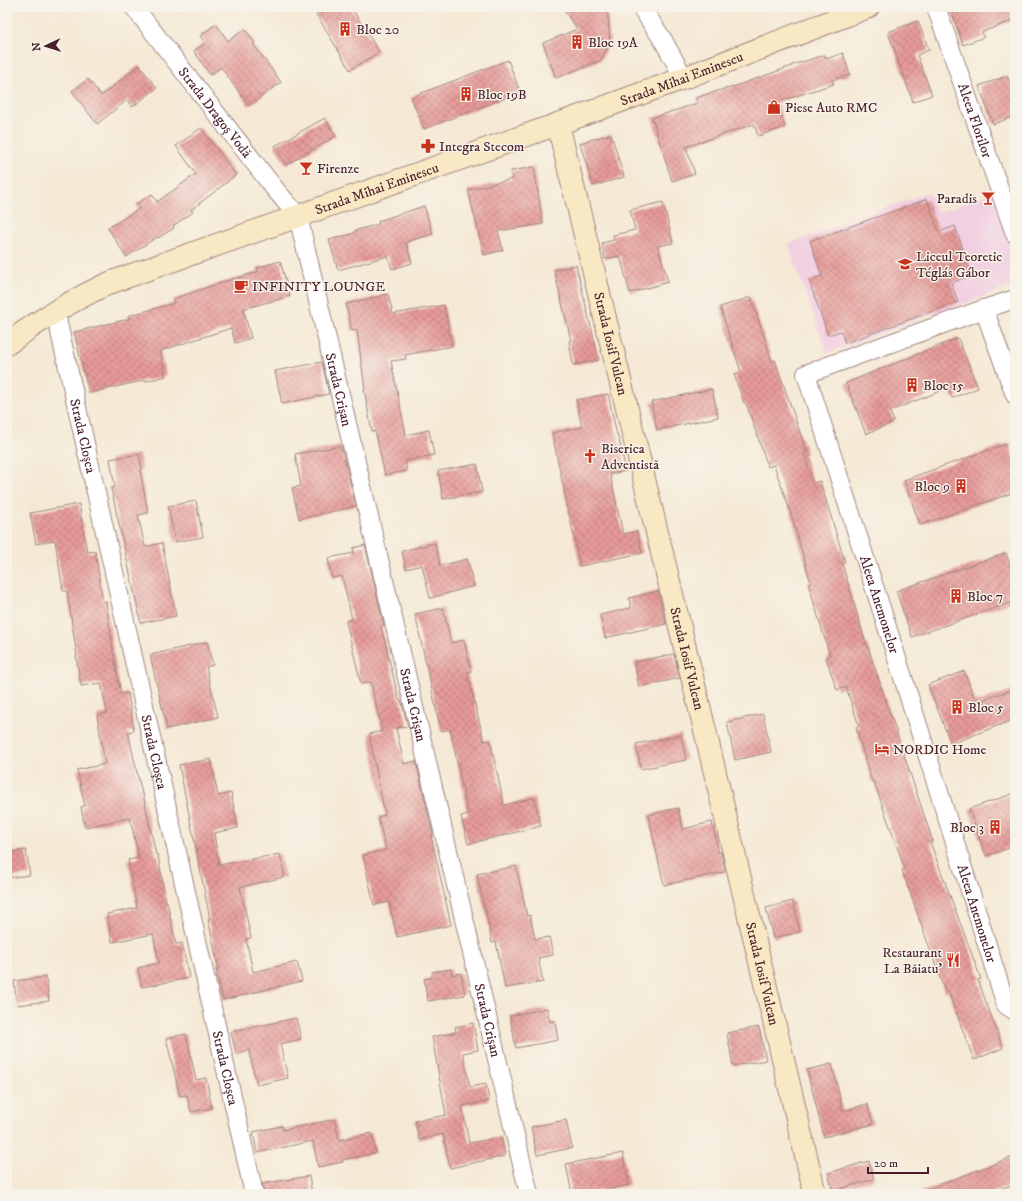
<svg xmlns="http://www.w3.org/2000/svg" width="1022" height="1201" viewBox="0 0 1022 1201" font-family="'IM FELL DW Pica',serif">
<style>
.built{fill:#f2cfe1}
.building{fill:url(#building-cross-hatch)}
.lines{fill:none;stroke-linecap:round;stroke-linejoin:round}
.street-casing{stroke:#a08480;stroke-width:20}
.secondary-casing{stroke:#a08480;stroke-width:24}
.street{stroke:#fff;stroke-width:18}
.secondary{stroke:#f8e8c3;stroke-width:22}
.labels{text-anchor:middle;stroke-width:3;stroke-linejoin:round;paint-order:stroke}
.poi-label{font-size:14px;fill:#4a1f2b;stroke:#f7f3e8;text-anchor:start}
.street-label{font-size:14px;fill:#4a1f2b;stroke:#f7f3e8}
</style>
<defs>
<pattern id="building-cross-hatch" width="8" height="8" patternUnits="userSpaceOnUse"><rect width="8" height="8" fill="#e79b99"/><path d="M0 0l8 8M0 8l8-8" fill="none" stroke="#bd7e7d"/></pattern>
</defs>
<rect width="100%" height="100%" fill="#f7f3e8"/>
<filter id="ink" filterUnits="userSpaceOnUse"><feTurbulence type="fractalNoise" baseFrequency=".025" numOctaves="2"/><feDisplacementMap in="SourceGraphic" scale="8" xChannelSelector="R" yChannelSelector="G"/><feConvolveMatrix kernelMatrix="1 2 1 2 8 2 1 2 1" color-interpolation-filters="sRGB"/></filter>
<filter id="wash" filterUnits="userSpaceOnUse"><feTurbulence type="fractalNoise" baseFrequency=".012" numOctaves="4" result="noise"/><feDisplacementMap in="SourceGraphic" scale="16" xChannelSelector="R" yChannelSelector="G"/><feGaussianBlur stdDeviation="0.9" result="paint"/><feColorMatrix in="noise" values="0 0 0 0 0 0 0 0 0 0 0 0 0 0 0 0 0 1.4 0 .05"/><feComposite in="paint" operator="in"/></filter>
<g filter="url(#wash)">
<rect width="100%" height="100%" fill="#f5e9d5"/>
<polygon class="built" points="999,191 1015,234 1015,285 827,353 788,244 929,192 937,213"/>
<g id="blocks">
<g class="building">
<polygon points="312,7 351,7 379,52 350,70"/>
<polygon points="562,7 603,7 608,16 610,42 601,60 556,78 543,43 577,29"/>
<polygon points="950,7 1015,7 1015,20 982,32 984,37 963,45"/>
<polygon points="918,21 929,50 917,55 932,95 913,102 888,32"/>
<polygon points="216,24 228,41 245,29 255,43 253,44 281,82 249,106 221,67 210,75 194,51 205,43 200,36"/>
<polygon points="843,53 850,75 832,80 834,84 777,102 785,127 758,136 754,124 686,147 695,174 672,181 652,118 698,103 696,98 727,88 727,89 792,66 792,65 825,55 826,59"/>
<polygon points="508,60 520,92 424,129 411,97"/>
<polygon points="139,65 157,88 132,107 127,100 97,124 72,91 88,79 101,96"/>
<polygon points="1007,76 1015,96 1015,116 993,124 979,86"/>
<polygon points="325,118 336,136 286,165 275,146"/>
<polygon points="201,128 236,175 191,210 193,212 173,226 174,228 158,238 157,237 126,257 108,228 139,209 136,204 152,194 157,202 196,174 176,146"/>
<polygon points="611,134 624,177 593,186 580,143"/>
<polygon points="534,167 543,224 498,231 503,250 484,255 468,190 512,179 511,171"/>
<polygon points="927,199 939,232 955,226 972,275 951,283 958,302 845,343 841,331 828,335 809,281 822,276 810,241"/>
<polygon points="663,202 673,243 658,246 668,282 630,293 620,256 605,259 602,243 614,240 613,235 635,230 630,210"/>
<polygon points="424,206 433,234 406,242 412,263 392,269 388,256 338,270 329,240 355,233 354,231 379,224 378,221"/>
<polygon points="280,261 290,296 243,309 251,338 235,343 231,328 160,351 166,376 146,381 146,380 89,393 74,332 129,319 128,316 174,303 173,299 226,281 258,272 257,268"/>
<polygon points="576,265 599,360 573,365 569,341 571,340 554,270"/>
<polygon points="388,294 393,314 444,305 452,346 405,355 406,359 391,361 406,435 429,430 434,455 405,461 407,471 385,475 375,431 372,432 364,389 365,389 357,330 352,331 346,304"/>
<polygon points="751,297 772,361 775,360 807,453 804,454 813,483 820,481 845,562 842,563 866,644 867,644 933,842 930,842 981,979 978,980 1003,1048 974,1060 948,991 945,992 902,870 905,869 874,782 872,782 856,728 859,726 846,687 837,690 826,658 830,656 808,583 811,583 790,511 774,465 768,467 746,403 744,403 734,374 741,372 720,307"/>
<polygon points="958,338 978,388 952,398 948,388 890,411 894,422 866,434 846,383"/>
<polygon points="322,362 329,394 282,404 275,371"/>
<polygon points="712,389 718,417 657,430 651,402"/>
<polygon points="608,394 617,435 618,435 626,471 610,474 623,534 637,531 642,553 580,566 552,433 582,427 576,400"/>
<polygon points="1009,443 1015,461 1015,492 920,525 904,480"/>
<polygon points="341,446 356,506 299,519 292,488 301,486 295,454"/>
<polygon points="139,454 142,469 140,470 148,513 138,515 145,547 162,543 176,616 141,623 111,488 115,487 110,459"/>
<polygon points="477,464 482,492 443,499 438,471"/>
<polygon points="196,501 203,537 175,542 168,506"/>
<polygon points="79,504 87,552 95,551 103,602 106,601 113,650 121,694 128,693 134,731 128,732 142,794 143,794 156,855 158,855 166,902 167,902 176,944 182,943 189,978 142,987 138,968 159,963 153,934 112,942 107,914 137,908 128,860 139,858 130,818 85,827 81,807 85,806 77,770 105,764 97,715 107,713 101,683 81,686 76,656 77,656 67,591 63,591 55,540 36,544 30,513"/>
<polygon points="435,543 440,566 467,559 474,586 430,598 422,565 406,569 402,551"/>
<polygon points="365,545 384,625 381,626 399,700 401,700 408,726 396,728 404,764 416,761 433,835 431,836 451,925 397,937 389,902 374,905 363,855 386,850 378,817 385,815 369,734 382,731 371,682 361,684 346,621 352,619 342,576 332,578 328,558 354,553 353,548"/>
<polygon points="1006,553 1015,580 1015,601 912,637 896,591"/>
<polygon points="658,591 666,624 605,638 600,615 631,608 629,598"/>
<polygon points="443,608 451,643 464,640 471,671 467,672 484,741 490,740 504,805 534,798 541,826 468,844 461,816 468,814 450,729 441,731 415,614"/>
<polygon points="207,642 213,665 206,667 218,717 167,729 150,655"/>
<polygon points="674,654 680,678 639,687 634,662"/>
<polygon points="964,671 976,702 1015,689 1015,719 951,744 928,685"/>
<polygon points="763,714 771,752 735,760 727,722"/>
<polygon points="681,735 686,760 641,769 636,744"/>
<polygon points="211,759 218,796 231,793 238,828 214,833 219,865 280,854 285,877 240,887 251,938 246,939 253,972 297,962 302,981 223,1000 216,969 219,969 208,919 210,919 196,849 179,765"/>
<polygon points="1015,793 1015,846 986,856 969,809"/>
<polygon points="678,808 683,829 712,822 719,853 721,852 725,872 664,885 648,815"/>
<polygon points="26,850 30,875 7,878 7,853"/>
<polygon points="516,866 527,916 530,915 535,939 549,937 553,955 538,958 543,982 505,988 496,942 492,943 485,908 484,908 477,874"/>
<polygon points="793,901 800,932 773,938 766,908"/>
<polygon points="451,969 452,975 461,973 465,995 428,1001 424,979 432,978 432,972"/>
<polygon points="46,977 49,1001 17,1005 14,981"/>
<polygon points="547,1008 550,1022 555,1021 558,1040 516,1048 510,1016"/>
<polygon points="296,1018 301,1039 280,1044 288,1078 257,1085 249,1050 236,1053 231,1032"/>
<polygon points="473,1023 478,1050 463,1053 470,1087 486,1084 489,1101 462,1106 469,1143 501,1137 505,1156 450,1168 443,1134 419,1140 415,1121 446,1115 432,1037 456,1032 455,1027"/>
<polygon points="759,1027 766,1060 733,1066 727,1033"/>
<polygon points="186,1034 196,1080 206,1078 212,1108 191,1112 187,1095 180,1096 166,1038"/>
<polygon points="832,1064 843,1111 867,1104 873,1124 824,1137 807,1070"/>
<polygon points="335,1119 339,1140 372,1133 376,1153 342,1160 343,1162 318,1167 313,1141 257,1153 253,1132 282,1126 283,1130"/>
<polygon points="566,1120 572,1148 537,1155 531,1127"/>
<polygon points="623,1153 629,1185 584,1194 572,1194 566,1164"/>
<polygon points="1015,1156 1015,1184 994,1191 995,1194 920,1194 920,1192"/>
<polygon points="869,1161 874,1179 833,1191 828,1173"/>
<polygon points="309,1176 312,1194 264,1194 262,1184"/>
</g>
</g>
</g>
<g filter="url(#ink)">
<use href="#blocks" fill-opacity="0" stroke="#a08480" stroke-width="1"/>
<g class="lines">
<defs>
<g id="street">
<path id="s1" d="M134 7 274 188 298 216 529 1194"/>
<polyline points="641,7 663,40 684,78"/>
<path id="s2" d="M936 7 1015 234"/>
<path id="s3" d="M1015 299 984 309 806 374C874 584 940 794 1006 1005L1015 1011"/>
<polyline points="984,309 1015,395"/>
<path id="s4" d="M55 310 254 1194"/>
</g>
<g id="secondary">
<path id="s5" d="M558 124 702 718 815 1194"/>
<path id="s6" d="M7 344C41 319 73 299 112 282L558 124 684 78 868 7"/>
</g>
</defs>
<use href="#street" class="street-casing"/>
<use href="#secondary" class="secondary-casing"/>
<use href="#street" class="street"/>
<use href="#secondary" class="secondary"/>
</g>
</g>
<defs>
<symbol id="building-bare" viewBox="-9 -9 18 18"><path d="M-4-6H4V6H1V3H-1V6H-4ZM-2.5-4.3h1.7v1.8h-1.7ZM.8-4.3h1.7v1.8H.8ZM-2.5-1h1.7V.8h-1.7ZM.8-1h1.7V.8H.8Z" fill="#c8321e" stroke="#f7f3e8" stroke-width="2.5" paint-order="stroke"/></symbol>
<symbol id="shop-bare" viewBox="-9 -9 18 18"><path d="M-5-2.5h2.3a2.7 3.5 0 0 1 5.4 0H5L5.5 6h-11ZM-1.5-2.5h3a1.5 2.3 0 0 0-3 0Z" fill="#c8321e" stroke="#f7f3e8" stroke-width="2.5" paint-order="stroke"/></symbol>
<symbol id="pharmacy-bare" viewBox="-9 -9 18 18"><path d="M-2-6h4v4h4v4h-4v4h-4v-4h-4v-4h4Z" fill="#c8321e" stroke="#f7f3e8" stroke-width="2.5" paint-order="stroke"/></symbol>
<symbol id="bar-bare" viewBox="-9 -9 18 18"><path d="M-6-5H6L.8 .8V4.5H3.5V6h-7V4.5H-.8V.8Z" fill="#c8321e" stroke="#f7f3e8" stroke-width="2.5" paint-order="stroke"/></symbol>
<symbol id="university-bare" viewBox="-9 -9 18 18"><path d="M0-5L7-2L0 1L-7-2ZM-4 1L0 2.5L4 1V4Q0 6-4 4Z" fill="#c8321e" stroke="#f7f3e8" stroke-width="2.5" paint-order="stroke"/></symbol>
<symbol id="cafe-bare" viewBox="-9 -9 18 18"><path d="M-5.5-4.5H6V0H3Q3 3.5 0 3.5H-2.5Q-5.5 3.5-5.5 0ZM3-3.2v2h1.7v-2ZM-6 4.5H4V6H-6Z" fill="#c8321e" stroke="#f7f3e8" stroke-width="2.5" paint-order="stroke"/></symbol>
<symbol id="church-bare" viewBox="-9 -9 18 18"><path d="M-1.2-6h2.4v3.5h3.3v2.4h-3.3V6h-2.4V-.1h-3.3v-2.4h3.3Z" fill="#c8321e" stroke="#f7f3e8" stroke-width="2.5" paint-order="stroke"/></symbol>
<symbol id="hotel-bare" viewBox="-9 -9 18 18"><path d="M-6-4.5h1.5V1H6V5H4.5V3h-9V5H-6ZM-4 0a1.8 1.8 0 1 1 3.6 0ZM.5 0V-2.5h3Q6-2.5 6 0Z" fill="#c8321e" stroke="#f7f3e8" stroke-width="2.5" paint-order="stroke"/></symbol>
<symbol id="restaurant-bare" viewBox="-9 -9 18 18"><path d="M-5-6h1v4h1v-4h1v4h1v-4h1v5L-1.5 .5V6h-2V.5L-5-1ZM5-6V6H3V1.5H1.5Q1.5-4 5-6Z" fill="#c8321e" stroke="#f7f3e8" stroke-width="2.5" paint-order="stroke"/></symbol>
</defs>
<g fill-rule="evenodd">
<use href="#building-bare" x="335" y="19" width="20" height="20"/>
<use href="#building-bare" x="567" y="32" width="20" height="20"/>
<use href="#building-bare" x="456" y="84" width="20" height="20"/>
<use href="#shop-bare" x="764" y="97" width="20" height="20"/>
<use href="#pharmacy-bare" x="418" y="136" width="20" height="20"/>
<use href="#bar-bare" x="296" y="158" width="20" height="20"/>
<use href="#bar-bare" x="978" y="188" width="20" height="20"/>
<use href="#university-bare" x="895" y="254" width="20" height="20"/>
<use href="#cafe-bare" x="231" y="276" width="20" height="20"/>
<use href="#building-bare" x="902" y="375" width="20" height="20"/>
<use href="#church-bare" x="580" y="446" width="20" height="20"/>
<use href="#building-bare" x="951" y="476" width="20" height="20"/>
<use href="#building-bare" x="946" y="586" width="20" height="20"/>
<use href="#building-bare" x="947" y="697" width="20" height="20"/>
<use href="#hotel-bare" x="872" y="739" width="20" height="20"/>
<use href="#building-bare" x="985" y="817" width="20" height="20"/>
<use href="#restaurant-bare" x="943" y="950" width="20" height="20"/>
</g>
<g class="labels">
<g class="poi-label">
<text x="356" y="34">Bloc 20</text>
<text x="588" y="47">Bloc 19A</text>
<text x="477" y="99">Bloc 19B</text>
<text x="785" y="112">Piese Auto RMC</text>
<text x="439" y="151">Integra Stecom</text>
<text x="317" y="173">Firenze</text>
<text x="977" y="203" text-anchor="end">Paradis</text>
<text x="916" y="261">Liceul Teoretic<tspan x="916" dy="16">Téglás Gábor</tspan></text>
<text x="252" y="291">INFINITY LOUNGE</text>
<text x="923" y="390">Bloc 15</text>
<text x="601" y="453">Biserica<tspan x="601" dy="16">Adventistă</tspan></text>
<text x="950" y="491" text-anchor="end">Bloc 9</text>
<text x="967" y="601">Bloc 7</text>
<text x="968" y="712">Bloc 5</text>
<text x="893" y="754">NORDIC Home</text>
<text x="984" y="832" text-anchor="end">Bloc 3</text>
<text x="942" y="957" text-anchor="end">Restaurant<tspan x="942" dy="16">La Băiatu'</tspan></text>
</g>
<g class="street-label">
<text dy="5" stroke="none"><textPath href="#s6" startOffset="727">Strada Mihai Eminescu</textPath></text>
<text dy="5" stroke="none"><textPath href="#s1" startOffset="133">Strada Dragoș Vodă</textPath></text>
<text dy="5" stroke="none"><textPath href="#s2" startOffset="120">Aleea Florilor</textPath></text>
<text dy="5" stroke="none"><textPath href="#s6" startOffset="403">Strada Mihai Eminescu</textPath></text>
<text dy="5" stroke="none"><textPath href="#s5" startOffset="226">Strada Iosif Vulcan</textPath></text>
<text dy="5" stroke="none"><textPath href="#s1" startOffset="444">Strada Crișan</textPath></text>
<text dy="5" stroke="none"><textPath href="#s4" startOffset="129">Strada Cloșca</textPath></text>
<text dy="5" stroke="none"><textPath href="#s3" startOffset="464">Aleea Anemonelor</textPath></text>
<text dy="5" stroke="none"><textPath href="#s5" startOffset="550">Strada Iosif Vulcan</textPath></text>
<text dy="5" stroke="none"><textPath href="#s1" startOffset="768">Strada Crișan</textPath></text>
<text dy="5" stroke="none"><textPath href="#s4" startOffset="453">Strada Cloșca</textPath></text>
<text dy="5" stroke="none"><textPath href="#s3" startOffset="788">Aleea Anemonelor</textPath></text>
<text dy="5" stroke="none"><textPath href="#s5" startOffset="874">Strada Iosif Vulcan</textPath></text>
<text dy="5" stroke="none"><textPath href="#s1" startOffset="1092">Strada Crișan</textPath></text>
<text dy="5" stroke="none"><textPath href="#s4" startOffset="777">Strada Cloșca</textPath></text>
</g>
</g>
<rect width="1022" height="1201" fill="none" stroke="#f7f3e8" stroke-width="24"/>
<g transform="translate(46 46) rotate(266)" stroke="#f7f3e8" stroke-width="3" paint-order="stroke">
<path d="M0-3L7 15L0 10L-7 15Z" fill="#4a1f2b"/>
<text y="-6" font-size="11" font-weight="bold" text-anchor="middle" fill="#4a1f2b">N</text>
</g>
<path d="M868 1167v6h60v-6" fill="none" stroke="#4a1f2b" stroke-width="2"/>
<text x="874" y="1167" font-size="12" fill="#4a1f2b" stroke="#f7f3e8" stroke-width="3" paint-order="stroke">20 m</text>
</svg>
